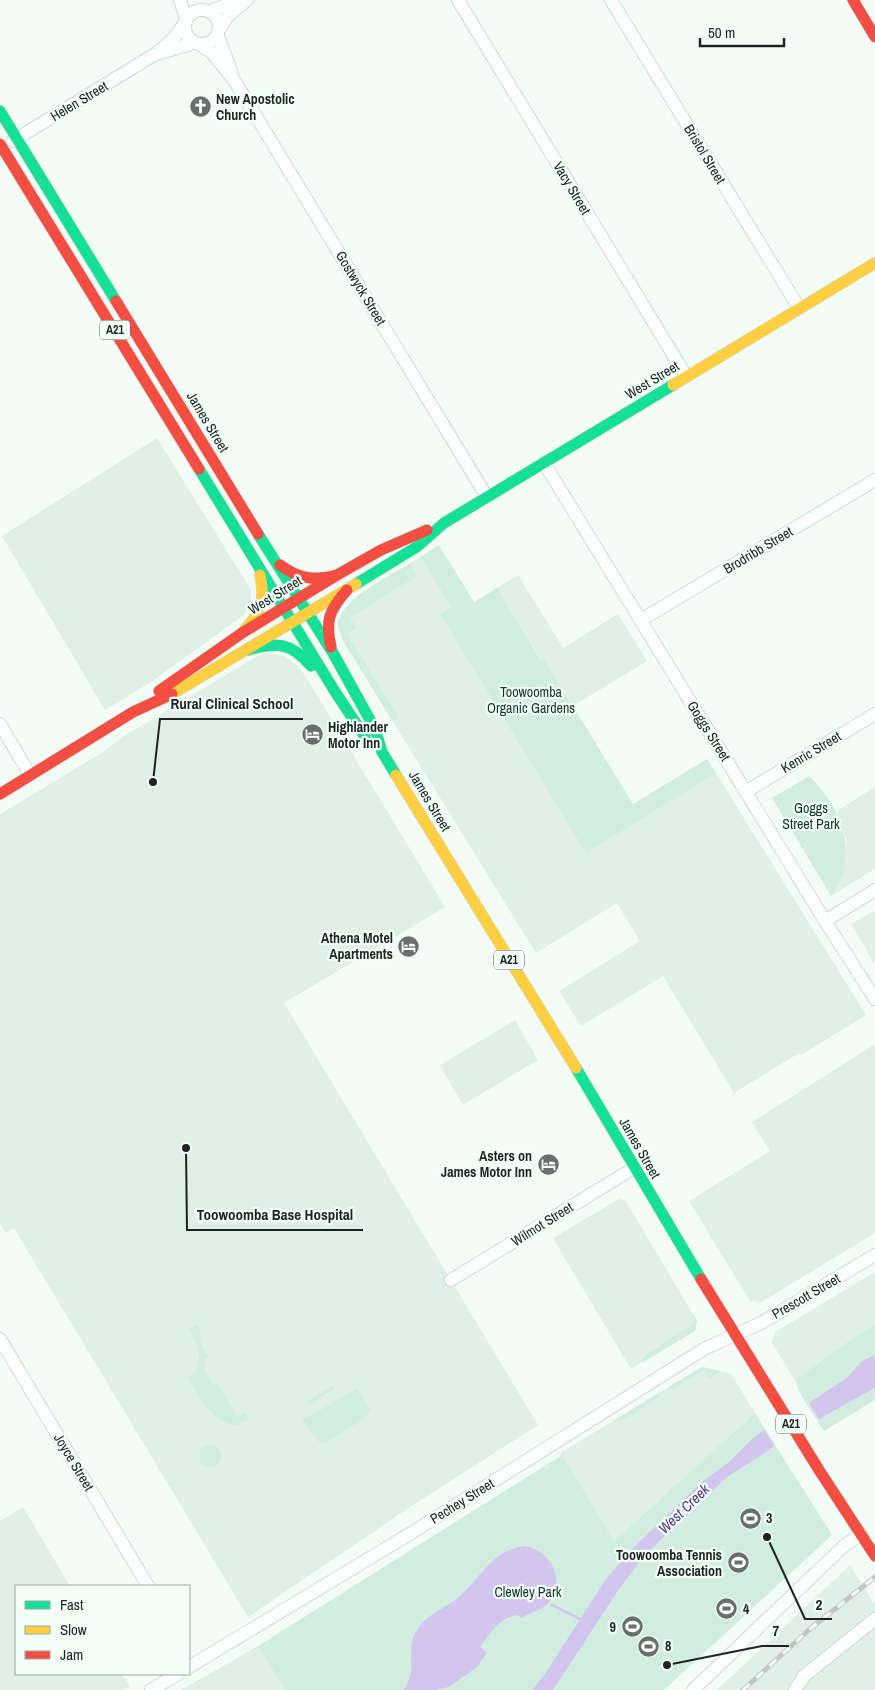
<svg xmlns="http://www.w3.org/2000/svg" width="875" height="1690" viewBox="0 0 875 1690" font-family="'Archivo Narrow',sans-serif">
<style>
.built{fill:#e0efe8}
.green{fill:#d1ede0}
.water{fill:#d2c6ef}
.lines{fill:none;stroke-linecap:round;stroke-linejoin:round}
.stream{stroke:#d2c6ef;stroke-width:3}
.street-casing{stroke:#d2d8d5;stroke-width:14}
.fast-casing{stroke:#d2d8d5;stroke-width:12}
.slow-casing{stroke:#d2d8d5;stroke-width:12}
.jam-casing{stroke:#d2d8d5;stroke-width:12}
.street{stroke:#fdfffe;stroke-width:12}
.fast{stroke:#16e098;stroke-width:11}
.slow{stroke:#ffcf43;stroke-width:11}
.jam{stroke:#f24e42;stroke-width:11}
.rail-casing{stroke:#c4c6c6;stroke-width:5}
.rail{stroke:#f1fff8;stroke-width:3;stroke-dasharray:9;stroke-linecap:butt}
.labels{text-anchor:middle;stroke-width:4.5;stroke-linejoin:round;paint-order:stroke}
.shield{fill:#f1fff8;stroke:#5d6562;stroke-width:1}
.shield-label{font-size:12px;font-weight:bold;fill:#1e2321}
.poi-label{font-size:14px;font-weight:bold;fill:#1e2321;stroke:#f1fff8;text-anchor:start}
.street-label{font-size:14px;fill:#1e2321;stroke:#f1fff8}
.park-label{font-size:14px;fill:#133629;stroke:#f1fff8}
.water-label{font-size:15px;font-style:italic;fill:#55387f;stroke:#f1fff8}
.leader{fill:none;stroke:#1e2321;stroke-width:2}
.callout-dot{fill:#1e2321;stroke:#f1fff8;stroke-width:2}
.callout-label{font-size:15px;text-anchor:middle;font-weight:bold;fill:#1e2321;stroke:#f1fff8;stroke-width:4.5;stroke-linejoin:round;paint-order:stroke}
</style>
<rect width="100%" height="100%" fill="#f4fcf8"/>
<g class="built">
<polygon points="157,438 251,590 251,604 244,615 151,682 105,710 2,536"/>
<polygon points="420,557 451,607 440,614 586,852 716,773 866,1015 801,1055 799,1053 734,1093 663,976 581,1026 559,991 640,941 617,903 536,953 342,639 338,623 363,592"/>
<polygon points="518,575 563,648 618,614 647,661 573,706 544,659 542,661 497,588"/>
<polygon points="267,653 284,656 298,666 306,677 445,907 284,1003 538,1425 410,1507 248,1617 14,1228 6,1233 0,1224 0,814 103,752 124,736 256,657"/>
<polygon points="875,787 875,869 831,896 845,866 846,838 837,811"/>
<polygon points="875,910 875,964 851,924"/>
<polygon points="515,1020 538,1060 463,1105 440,1065"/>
<polygon points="875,1044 875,1233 760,1303 750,1301 689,1201 770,1151 752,1122"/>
<polygon points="619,1199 625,1200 697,1321 695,1331 631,1369 553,1238"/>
<polygon points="875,1272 875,1325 857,1335 795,1380 772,1343 775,1332"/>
<polygon points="702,1367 731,1374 755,1413 614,1541 560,1453"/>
<polygon points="23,1507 70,1586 16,1586 16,1674 122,1674 130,1687 126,1690 0,1690 0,1521"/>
<polygon points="850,1565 875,1605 875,1690 717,1690"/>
<polygon points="258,1646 285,1690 181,1690 239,1657"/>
</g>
<g class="green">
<polygon points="439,545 474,602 497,588 541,660 544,659 633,804 707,759 716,773 586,853 440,614 451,607 420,557"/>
<path d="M409 564 417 576 350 617 356 628 347 634 398 717 393 722 342 639C341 634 338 628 338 623 343 597 388 577 409 564Z"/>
<path d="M809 776C833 800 850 829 845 865 844 875 836 887 831 896L772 798Z"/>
<polygon points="693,1314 697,1321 695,1331 643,1362 644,1357 649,1353 691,1326 694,1320"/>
<path d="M197 1324 200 1329 201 1344 208 1357 204 1360 207 1366 203 1369 213 1385 217 1382 237 1416 245 1413 248 1419 235 1426C207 1416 203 1402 188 1378 207 1366 198 1344 189 1329Z"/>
<polygon points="875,1325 875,1400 824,1431 802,1397 795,1380 857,1335"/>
<polygon points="702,1367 721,1371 709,1379 703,1371 672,1390 670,1386"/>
<polygon points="333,1386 334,1389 310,1404 308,1403 308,1401"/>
<polygon points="357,1388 370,1409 367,1417 325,1443 319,1442 302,1419 310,1416"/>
<polygon points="657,1394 660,1398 618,1423 616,1419"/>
<polygon points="755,1413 832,1535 664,1690 285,1690 258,1646 562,1455 614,1541"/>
<circle cx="210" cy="1456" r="11"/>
</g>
<g class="water">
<polygon points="875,1355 875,1388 819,1419 809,1403 848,1377 862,1361"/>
<polygon points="764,1430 774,1445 768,1451 727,1477 644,1556 619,1589 553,1690 532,1690 545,1674 606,1579 635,1546 702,1482 729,1462 752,1439"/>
<path d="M523 1546C550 1549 568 1580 548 1603 541 1611 530 1612 522 1618L516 1615C499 1618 489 1635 480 1647L487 1652 477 1667 449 1687 435 1690H404C407 1684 410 1679 411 1672 413 1661 409 1649 413 1638 423 1613 444 1611 461 1595 483 1575 491 1552 523 1546Z"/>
</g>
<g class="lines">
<polyline class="stream" points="552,1605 582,1620"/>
<defs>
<g id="street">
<polyline points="180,0 186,19"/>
<polyline points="458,0 686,376"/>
<polyline points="611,0 799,308"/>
<circle cx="202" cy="27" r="17"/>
<polyline points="210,11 241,0"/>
<polyline points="219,29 228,16 247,0"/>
<polyline points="217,34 232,73"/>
<polyline points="199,44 211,52 234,80 487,497"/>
<polyline points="160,53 194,43"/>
<polyline points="13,141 157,53 175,37 184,24"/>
<polyline points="544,463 825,921 875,999"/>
<polyline points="641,620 875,480"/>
<polyline points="0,724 30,775"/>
<polyline points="747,791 875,714"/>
<polyline points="825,921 875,890"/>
<polyline points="451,1280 634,1168"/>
<polyline points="0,1339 148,1586"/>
<polyline points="189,1667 408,1535 704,1349 763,1322 875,1255"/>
<polyline points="151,1690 178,1674"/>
<polyline points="693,1690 844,1546 861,1534"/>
<polyline points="795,1690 804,1676 875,1619"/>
</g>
<g id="fast">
<polyline points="0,111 116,301"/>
<polyline points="199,469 334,690 365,737"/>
<polyline points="258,534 333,653 375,729 382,752 396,775"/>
<polyline points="356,584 418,546 444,523 673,385"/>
<path d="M248 650C277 642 291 642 311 666"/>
<polyline points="576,1068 701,1279"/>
</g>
<g id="slow">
<polyline points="673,385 875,263"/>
<path d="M242 633C260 613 266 602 260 575"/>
<polyline points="172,694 356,584"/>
<polyline points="396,775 576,1068"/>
</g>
<g id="jam">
<polyline points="853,0 875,37"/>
<polyline points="0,144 199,469"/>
<polyline points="116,301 258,534"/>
<path d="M280 565C299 579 314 581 337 575"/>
<path d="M331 647C325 621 329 610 347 590"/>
<polyline points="159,691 242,633 337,575 381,550 427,530"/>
<polyline points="0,794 133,712 172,694"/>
<polyline points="701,1279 819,1470 875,1556"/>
</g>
</defs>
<use href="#street" class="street-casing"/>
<use href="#fast" class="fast-casing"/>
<use href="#slow" class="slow-casing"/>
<use href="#jam" class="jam-casing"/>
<use href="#street" class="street"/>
<use href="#fast" class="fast"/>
<use href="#slow" class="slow"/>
<use href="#jam" class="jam"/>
<defs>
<polyline id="rail" points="743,1690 810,1629 875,1577"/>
</defs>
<use href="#rail" class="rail-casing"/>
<use href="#rail" class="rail"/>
</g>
<defs>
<symbol id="church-disc" viewBox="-11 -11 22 22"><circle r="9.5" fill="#696f6c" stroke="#f1fff8"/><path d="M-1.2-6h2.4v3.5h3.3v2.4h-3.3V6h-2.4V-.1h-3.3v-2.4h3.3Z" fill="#fff"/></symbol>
<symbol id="hotel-disc" viewBox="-11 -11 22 22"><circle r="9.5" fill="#696f6c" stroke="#f1fff8"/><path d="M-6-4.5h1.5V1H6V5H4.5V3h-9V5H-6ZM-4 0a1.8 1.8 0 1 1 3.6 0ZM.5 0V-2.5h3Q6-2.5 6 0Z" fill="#fff"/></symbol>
<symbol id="stadium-disc" viewBox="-11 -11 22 22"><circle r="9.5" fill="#696f6c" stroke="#f1fff8"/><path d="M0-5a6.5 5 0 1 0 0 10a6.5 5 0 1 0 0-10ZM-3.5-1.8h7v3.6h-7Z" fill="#fff"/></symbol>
</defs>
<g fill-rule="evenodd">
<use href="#church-disc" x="188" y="94" width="25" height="25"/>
<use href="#hotel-disc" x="300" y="722" width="25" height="25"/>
<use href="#hotel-disc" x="396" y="934" width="25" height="25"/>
<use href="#hotel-disc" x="536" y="1152" width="25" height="25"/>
<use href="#stadium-disc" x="738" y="1506" width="25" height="25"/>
<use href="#stadium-disc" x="726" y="1550" width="25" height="25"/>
<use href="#stadium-disc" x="714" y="1596" width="25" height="25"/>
<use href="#stadium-disc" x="620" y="1614" width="25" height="25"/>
<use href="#stadium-disc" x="636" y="1634" width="25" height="25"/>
</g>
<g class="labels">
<g class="shield">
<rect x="100" y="320.5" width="30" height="19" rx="4"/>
<rect x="494" y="950.5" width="30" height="19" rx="4"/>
<rect x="776" y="1414.5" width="30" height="19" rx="4"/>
</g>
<g class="shield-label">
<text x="115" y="334">A21</text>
<text x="509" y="964">A21</text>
<text x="791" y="1428">A21</text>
</g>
<g class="poi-label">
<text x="216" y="104">New Apostolic<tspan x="216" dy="16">Church</tspan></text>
<text x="328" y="732">Highlander<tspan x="328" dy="16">Motor Inn</tspan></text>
<text x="393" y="943" text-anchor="end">Athena Motel<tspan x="393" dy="16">Apartments</tspan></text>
<text x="532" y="1161" text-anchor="end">Asters on<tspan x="532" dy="16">James Motor Inn</tspan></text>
<text x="766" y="1523">3</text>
<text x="722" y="1560" text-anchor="end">Toowoomba Tennis<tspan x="722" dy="16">Association</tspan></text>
<text x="743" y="1614">4</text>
<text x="616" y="1632" text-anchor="end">9</text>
<text x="665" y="1651">8</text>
</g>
<g class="street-label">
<text transform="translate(79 101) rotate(-31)" y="5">Helen Street</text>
<text transform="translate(705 154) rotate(59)" y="5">Bristol Street</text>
<text transform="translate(572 188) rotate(59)" y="5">Vacy Street</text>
<text transform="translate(361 288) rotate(59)" y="5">Gostwyck Street</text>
<text transform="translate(652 380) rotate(-31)" y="5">West Street</text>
<text transform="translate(208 422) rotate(59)" y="5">James Street</text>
<text transform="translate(758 550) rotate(-31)" y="5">Brodribb Street</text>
<text transform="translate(275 595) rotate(-32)" y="5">West Street</text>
<text transform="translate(709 731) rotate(58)" y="5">Goggs Street</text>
<text transform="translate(811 752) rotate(-31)" y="5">Kenric Street</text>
<text transform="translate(430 801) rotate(59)" y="5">James Street</text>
<text transform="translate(640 1148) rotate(60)" y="5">James Street</text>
<text transform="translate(542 1224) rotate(-32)" y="5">Wilmot Street</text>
<text transform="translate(806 1296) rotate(-30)" y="5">Prescott Street</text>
<text transform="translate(74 1462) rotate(59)" y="5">Joyce Street</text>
<text transform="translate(462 1501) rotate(-32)" y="5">Pechey Street</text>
</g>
<g class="park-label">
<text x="531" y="697">Toowoomba<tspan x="531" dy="16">Organic Gardens</tspan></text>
<text x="811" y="813">Goggs<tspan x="811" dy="16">Street Park</tspan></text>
<text x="528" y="1597">Clewley Park</text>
</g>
<g class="water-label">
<text transform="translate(684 1509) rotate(-44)" y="5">West Creek</text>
</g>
</g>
<path class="leader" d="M153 782L160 719H303M186 1148L187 1230H363M767 1537L805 1619H832M667 1665L762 1646H789"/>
<g class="callout-dot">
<circle cx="153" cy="782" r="5"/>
<circle cx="186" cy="1148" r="5"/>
<circle cx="767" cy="1537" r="5"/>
<circle cx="667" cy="1665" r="5"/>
</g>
<g class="callout-label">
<text x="232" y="709">Rural Clinical School</text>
<text x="275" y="1220">Toowoomba Base Hospital</text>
<text x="819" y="1610">2</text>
<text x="776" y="1636">7</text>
</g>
<rect x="15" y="1585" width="175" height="90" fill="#f1fff8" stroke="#9da7a2"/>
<rect x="25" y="1601" width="25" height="8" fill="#16e098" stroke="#9da7a2"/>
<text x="60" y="1610" font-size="15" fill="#1e2321">Fast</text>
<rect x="25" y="1626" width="25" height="8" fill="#ffcf43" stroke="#9da7a2"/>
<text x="60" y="1635" font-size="15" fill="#1e2321">Slow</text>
<rect x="25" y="1651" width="25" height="8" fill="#f24e42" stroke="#9da7a2"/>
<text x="60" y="1660" font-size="15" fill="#1e2321">Jam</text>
<path d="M700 38v8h84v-8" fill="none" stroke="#1e2321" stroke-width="2.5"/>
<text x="708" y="38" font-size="15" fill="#1e2321" stroke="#f1fff8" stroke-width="4" paint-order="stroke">50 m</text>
</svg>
